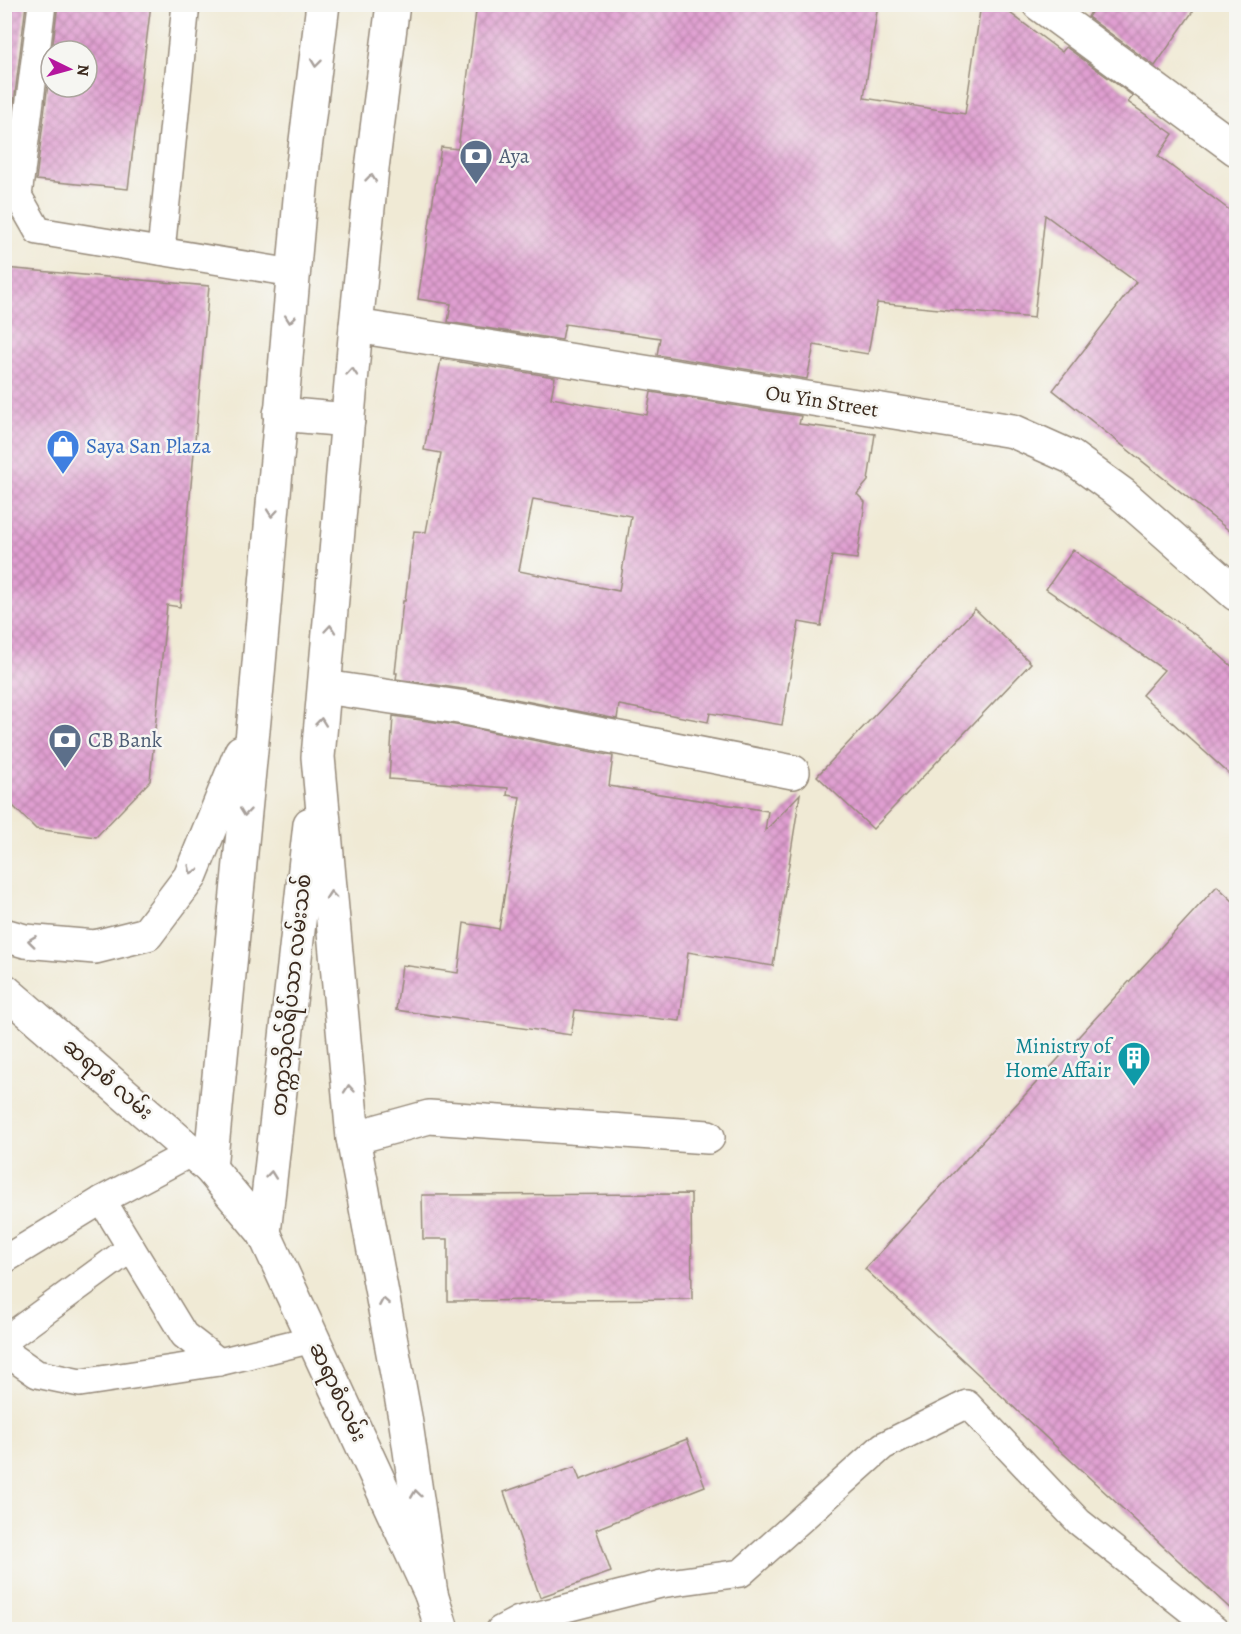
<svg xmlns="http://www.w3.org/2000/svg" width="1241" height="1634" viewBox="0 0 1241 1634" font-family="Alegreya,'Noto Sans Myanmar',serif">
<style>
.building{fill:url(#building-cross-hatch);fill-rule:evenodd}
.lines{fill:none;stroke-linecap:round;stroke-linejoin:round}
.lane-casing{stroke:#968a7a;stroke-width:30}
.street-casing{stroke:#968a7a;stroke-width:36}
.primary-casing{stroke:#968a7a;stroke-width:36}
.lane{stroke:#fff;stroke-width:27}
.street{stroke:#fff;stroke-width:33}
.primary{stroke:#fff;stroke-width:33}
.oneway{stroke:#a79f9a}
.labels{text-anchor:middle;stroke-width:5;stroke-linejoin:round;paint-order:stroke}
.service-label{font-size:21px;fill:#4e5e75;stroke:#f6f6f2;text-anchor:start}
.street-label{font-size:21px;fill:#3b2a1e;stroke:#f6f6f2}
.shop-label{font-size:21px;fill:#366cbe;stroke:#f6f6f2;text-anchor:start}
.culture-label{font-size:21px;fill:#0d838f;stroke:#f6f6f2;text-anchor:end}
</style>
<defs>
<pattern id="building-cross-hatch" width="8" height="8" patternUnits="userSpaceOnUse" patternTransform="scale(1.5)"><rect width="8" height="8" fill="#e09fd1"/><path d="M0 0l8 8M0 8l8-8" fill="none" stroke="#b782a9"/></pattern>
</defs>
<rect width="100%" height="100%" fill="#f6f6f2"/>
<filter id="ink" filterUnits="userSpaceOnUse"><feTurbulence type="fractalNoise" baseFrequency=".0167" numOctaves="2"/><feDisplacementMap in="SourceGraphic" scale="12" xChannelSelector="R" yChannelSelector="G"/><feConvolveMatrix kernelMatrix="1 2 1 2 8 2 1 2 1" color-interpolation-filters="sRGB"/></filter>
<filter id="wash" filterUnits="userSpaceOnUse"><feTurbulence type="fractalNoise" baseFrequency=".008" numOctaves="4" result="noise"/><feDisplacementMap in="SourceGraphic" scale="24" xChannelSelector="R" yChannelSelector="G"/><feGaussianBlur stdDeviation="1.35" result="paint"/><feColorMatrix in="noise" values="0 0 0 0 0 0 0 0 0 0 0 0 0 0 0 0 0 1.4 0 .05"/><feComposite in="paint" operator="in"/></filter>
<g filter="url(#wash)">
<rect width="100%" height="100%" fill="#f0ead5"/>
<g id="blocks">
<g class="building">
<polygon points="4,4 26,4 5,176 4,176"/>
<polygon points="58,4 151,4 128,189 36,180 51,59 51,87 87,87 87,51 52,51"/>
<polygon points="477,4 878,4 864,98 965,114 981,4 998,4 1062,52 1066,47 1133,96 1128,102 1173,134 1158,156 1236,215 1236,536 1053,390 1136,282 1045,215 1034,318 877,303 868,354 814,345 807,379 657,355 660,338 565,324 562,340 448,322 451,304 418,299 441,147 458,149"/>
<polygon points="1096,4 1198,4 1155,66 1088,17"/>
<polygon points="4,268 209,286 180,607 167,605 150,781 96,837 36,829 4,797"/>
<path d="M441 359 555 377 551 398 647 415 651 392 801 416 799 424 875 434 868 481 857 494 865 502 857 559 832 556 821 626 799 622 782 725 710 713 708 722 619 705 617 719 469 690 396 679 397 673H395L403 601H405L414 531 426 532 441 453 424 450ZM533 499 631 516 619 591 519 571Z"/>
<polygon points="1073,550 1198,636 1236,670 1236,780 1142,695 1164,670 1046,589"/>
<polygon points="975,609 1031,663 873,829 817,776"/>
<polygon points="393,716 462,726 613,756 609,786 768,811 765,831 800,794 773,966 688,952 680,1021 575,1010 571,1035 396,1010 402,965 458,973 464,923 499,929 520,797 507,795 508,788 389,779"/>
<polygon points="1217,886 1236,904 1236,1614 865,1269"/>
<polygon points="691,1194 692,1299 448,1301 448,1239 423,1239 422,1195"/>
<polygon points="687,1439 705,1486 596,1529 611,1572 540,1597 504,1492 575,1467 580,1480"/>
</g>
</g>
</g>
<g filter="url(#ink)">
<use href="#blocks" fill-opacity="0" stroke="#968a7a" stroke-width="1.5"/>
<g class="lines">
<defs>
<g id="lane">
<polyline points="42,4 18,196 38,231 293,273"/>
<polyline points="161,251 186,4"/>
<polyline points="102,1200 184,1335 219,1362"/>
<polyline points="4,1260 102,1200 192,1152"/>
<polyline points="4,1341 131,1248"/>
<polyline points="4,1351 37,1374 80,1383 219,1362 313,1339"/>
<polyline points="500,1630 519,1620 661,1584 741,1573 883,1446 967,1404 1079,1522 1215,1630"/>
</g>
<g id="street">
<polyline points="1039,4 1236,149"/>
<polyline points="356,326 1013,431 1071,457 1122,494 1236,594"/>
<polyline points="325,687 465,708 793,772"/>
<polyline points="353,1138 429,1117 708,1137"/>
</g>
<g id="primary">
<polyline points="393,4 372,168 356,326 318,757 353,1138 405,1417 431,1594"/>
<polyline points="280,414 348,420"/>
<polyline points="4,935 25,941 95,947 147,934 190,877 241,752"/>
<polyline points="4,990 210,1168 264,1233 431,1594 442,1630"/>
<polyline points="210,1168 254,720 303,165 323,4"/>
<polyline points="264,1233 310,824"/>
</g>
</defs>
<use href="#lane" class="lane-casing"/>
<use href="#street" class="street-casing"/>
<use href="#primary" class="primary-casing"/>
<use href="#lane" class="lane"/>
<use href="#street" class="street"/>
<use href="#primary" class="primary"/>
</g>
<defs><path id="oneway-chevron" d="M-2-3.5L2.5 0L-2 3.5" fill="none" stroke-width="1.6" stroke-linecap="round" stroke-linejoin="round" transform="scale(1.5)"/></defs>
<g class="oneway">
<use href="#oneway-chevron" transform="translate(316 63) rotate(97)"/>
<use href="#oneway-chevron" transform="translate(371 178) rotate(-84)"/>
<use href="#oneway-chevron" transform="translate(290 319) rotate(96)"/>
<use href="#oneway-chevron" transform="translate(352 372) rotate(-85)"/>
<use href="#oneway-chevron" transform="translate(272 513) rotate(95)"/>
<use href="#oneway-chevron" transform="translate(330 629) rotate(-85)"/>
<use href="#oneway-chevron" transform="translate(321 722) rotate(-84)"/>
<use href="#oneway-chevron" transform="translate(245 812) rotate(96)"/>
<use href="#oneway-chevron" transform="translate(192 870) rotate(115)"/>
<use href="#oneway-chevron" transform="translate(331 895) rotate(-95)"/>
<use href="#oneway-chevron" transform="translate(32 941) rotate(-173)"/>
<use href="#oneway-chevron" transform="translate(349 1089) rotate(-95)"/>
<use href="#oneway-chevron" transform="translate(271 1175) rotate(-84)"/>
<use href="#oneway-chevron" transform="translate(384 1302) rotate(-100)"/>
<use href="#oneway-chevron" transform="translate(416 1494) rotate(-98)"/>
</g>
</g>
<defs>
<symbol id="bank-pin" viewBox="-11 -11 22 30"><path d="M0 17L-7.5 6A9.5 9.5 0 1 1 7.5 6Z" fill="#5c6f8a" stroke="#f6f6f2"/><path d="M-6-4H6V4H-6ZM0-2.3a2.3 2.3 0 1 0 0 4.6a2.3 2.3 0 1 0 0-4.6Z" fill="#fff"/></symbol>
<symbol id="shop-pin" viewBox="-11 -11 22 30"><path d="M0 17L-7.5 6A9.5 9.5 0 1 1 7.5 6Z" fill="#3f7fe0" stroke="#f6f6f2"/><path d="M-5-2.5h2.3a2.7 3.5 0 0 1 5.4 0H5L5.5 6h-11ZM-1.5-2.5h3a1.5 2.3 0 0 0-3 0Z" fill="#fff"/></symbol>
<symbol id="building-pin" viewBox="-11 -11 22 30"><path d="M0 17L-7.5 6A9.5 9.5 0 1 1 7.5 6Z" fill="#0f9aa8" stroke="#f6f6f2"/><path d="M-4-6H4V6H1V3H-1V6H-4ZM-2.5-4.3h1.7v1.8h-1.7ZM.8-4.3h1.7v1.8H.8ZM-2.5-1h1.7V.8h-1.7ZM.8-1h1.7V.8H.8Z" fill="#fff"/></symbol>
</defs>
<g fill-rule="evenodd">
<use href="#bank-pin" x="457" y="137" width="38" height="52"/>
<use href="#shop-pin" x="44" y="427" width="38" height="52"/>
<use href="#bank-pin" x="46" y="721" width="38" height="52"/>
<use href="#building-pin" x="1115" y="1039" width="38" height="52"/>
</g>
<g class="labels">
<g class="service-label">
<text x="499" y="163">Aya</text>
<text x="88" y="747">CB Bank</text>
</g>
<g class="street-label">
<text transform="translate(822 401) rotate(9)" y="7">Ou Yin Street</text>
<text transform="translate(291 995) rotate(-84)" y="7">တက္ကသိုလ်ရိပ်သာ လမ်းသစ်</text>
<text transform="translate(108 1079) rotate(41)" y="7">ဆရာစံ လမ်း</text>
<text transform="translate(338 1392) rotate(65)" y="7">ဆရာစံလမ်း</text>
</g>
<g class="shop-label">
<text x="86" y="453">Saya San Plaza</text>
</g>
<g class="culture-label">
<text x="1111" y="1053">Ministry of<tspan x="1111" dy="24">Home Affair</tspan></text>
</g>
</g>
<rect width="1241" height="1634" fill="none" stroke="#f6f6f2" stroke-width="24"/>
<g transform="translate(69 69) rotate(95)"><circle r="28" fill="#f6f6f2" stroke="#aba49d" stroke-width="1.5"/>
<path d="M0-4.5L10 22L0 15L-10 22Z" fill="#b5179e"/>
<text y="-9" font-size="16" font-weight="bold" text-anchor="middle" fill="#3b2a1e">N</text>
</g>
</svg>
